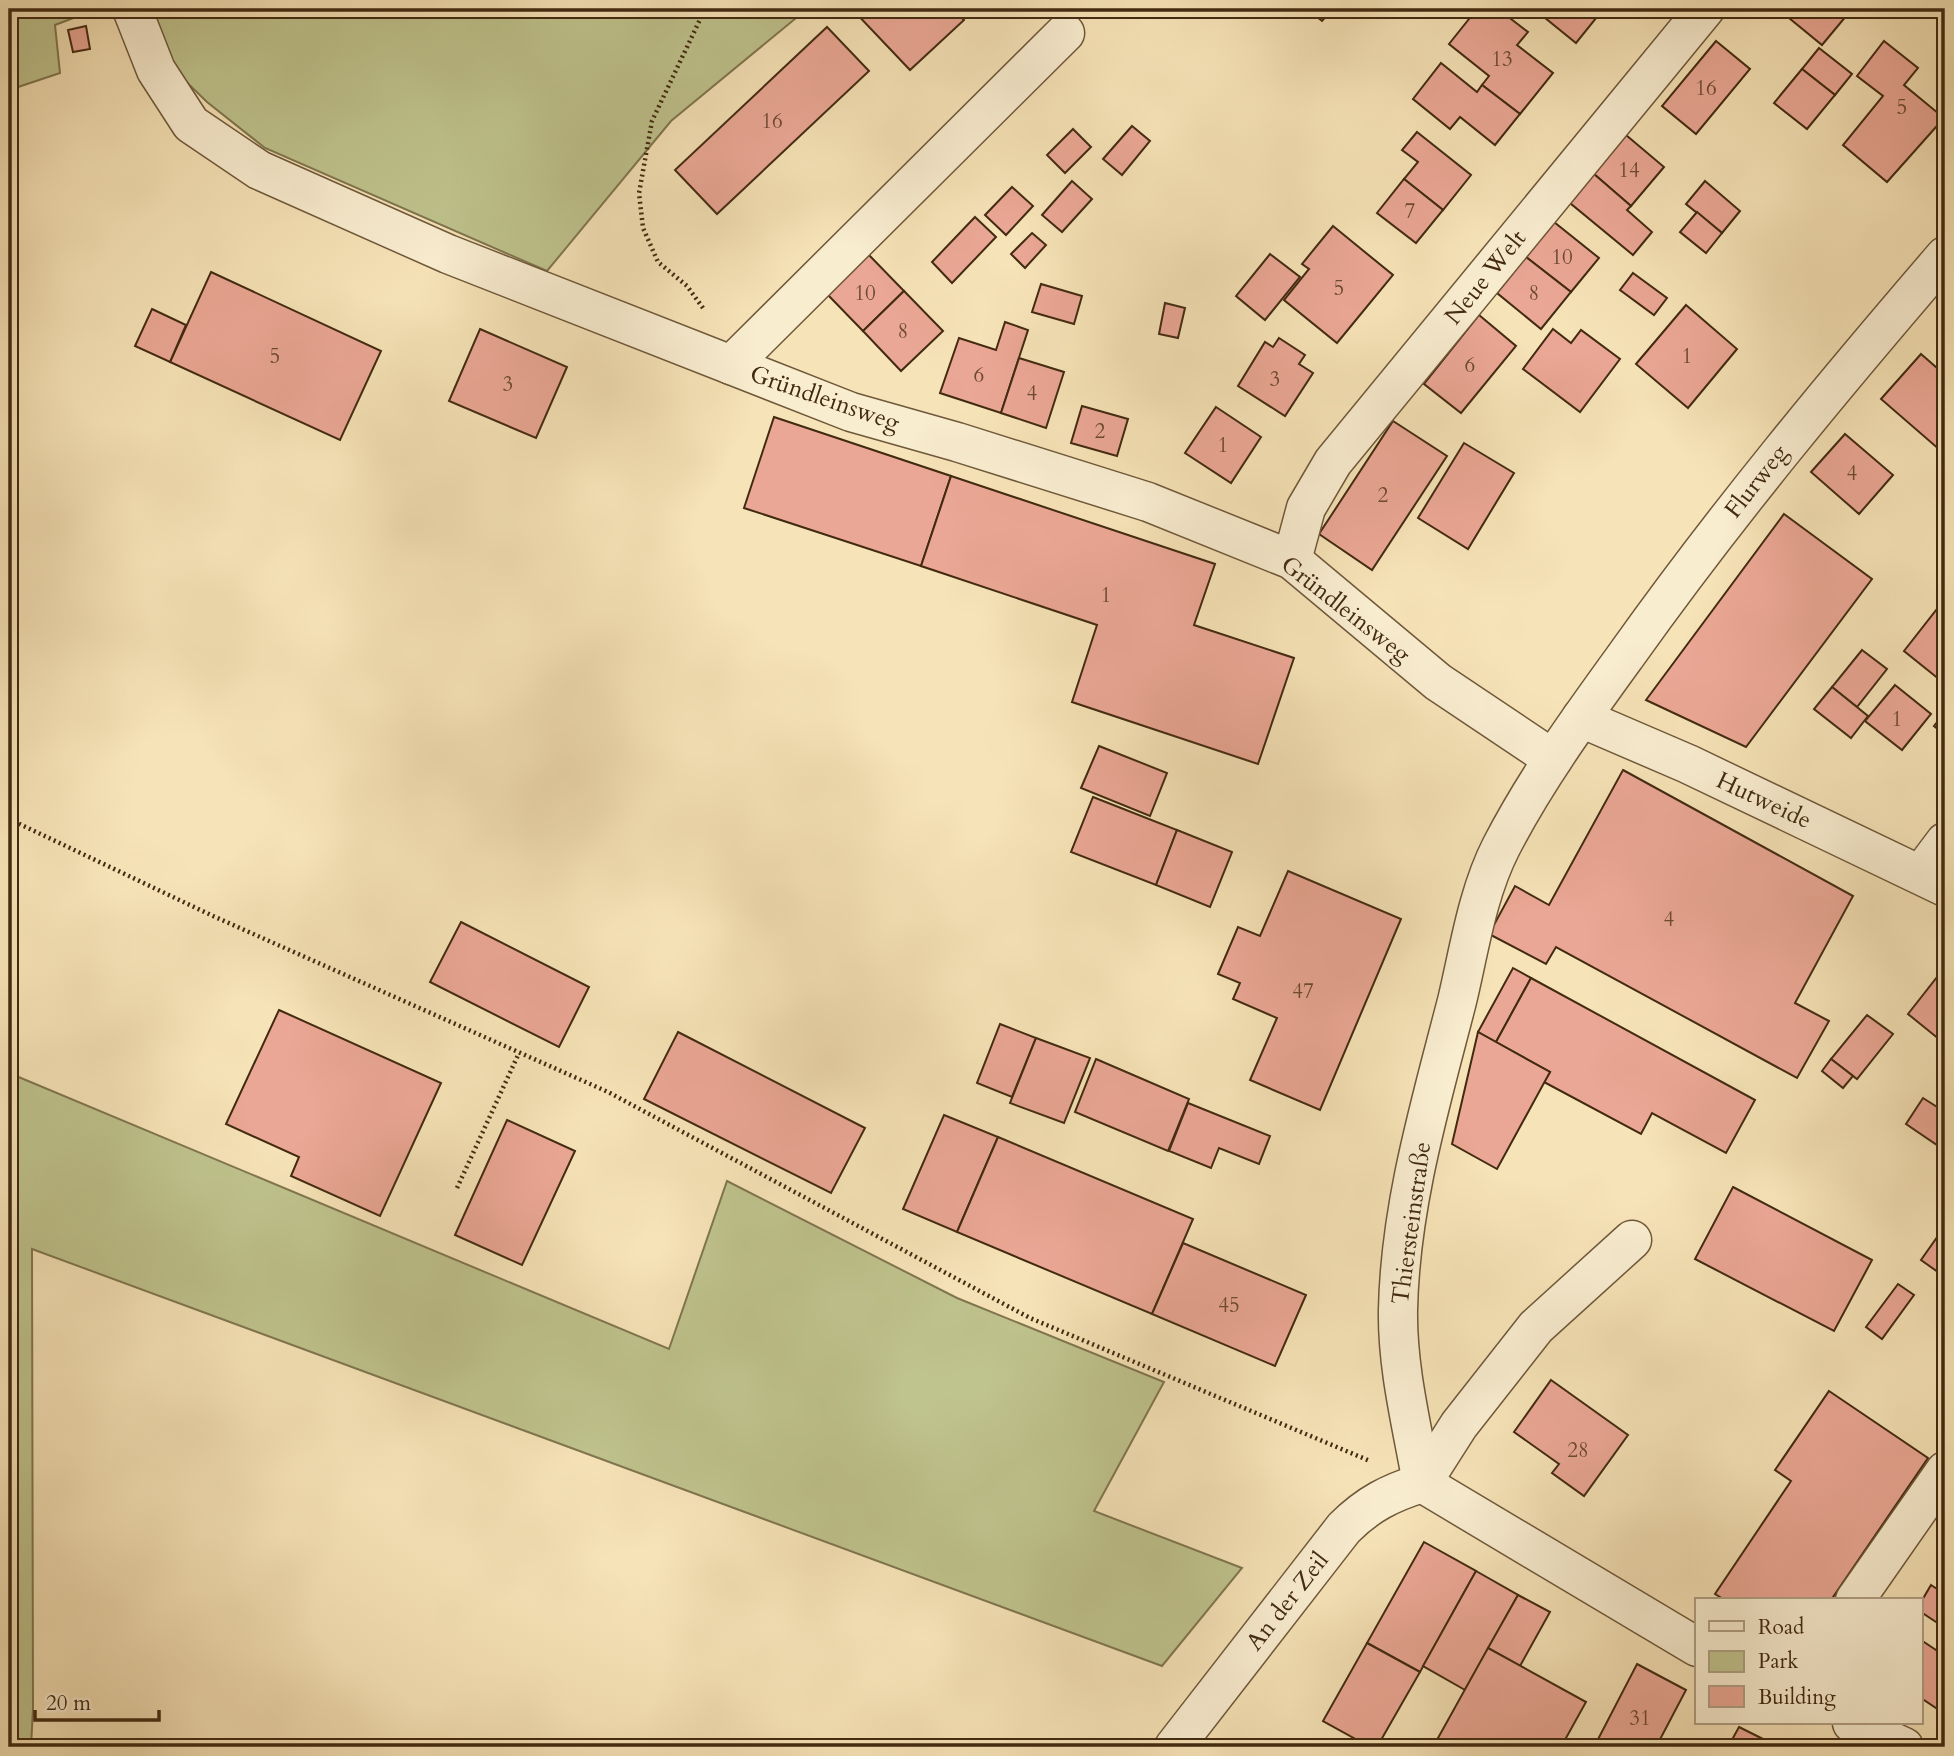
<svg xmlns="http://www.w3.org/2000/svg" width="1954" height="1756" viewBox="0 0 1954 1756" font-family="Cardo,serif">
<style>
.green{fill:#bfc38d;stroke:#80764f;stroke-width:2}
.building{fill:#eba795;stroke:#422a11;stroke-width:2}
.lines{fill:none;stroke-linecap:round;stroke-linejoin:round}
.minor-casing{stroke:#6f583a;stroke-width:41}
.path{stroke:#422a11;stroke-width:4.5;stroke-dasharray:2 3.5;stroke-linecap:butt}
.minor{stroke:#f9edd0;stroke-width:38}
.labels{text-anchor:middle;stroke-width:5;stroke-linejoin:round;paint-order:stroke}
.number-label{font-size:21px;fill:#6c4932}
.street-label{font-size:24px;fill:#422a11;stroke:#f9edd0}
</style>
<rect width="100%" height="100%" fill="#f6e3b7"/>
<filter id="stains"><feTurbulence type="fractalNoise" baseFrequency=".00286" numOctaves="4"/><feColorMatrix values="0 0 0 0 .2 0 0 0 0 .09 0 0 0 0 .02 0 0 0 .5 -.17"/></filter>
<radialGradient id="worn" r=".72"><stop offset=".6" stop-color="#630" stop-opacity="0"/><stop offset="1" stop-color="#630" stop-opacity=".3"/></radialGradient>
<g class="green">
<polygon points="9,9 97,9 55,25 60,73 9,90"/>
<polygon points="153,9 807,9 671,121 547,271 265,148 207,102 174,70"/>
<polygon points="9,1073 669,1349 727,1181 957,1298 1164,1382 1094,1511 1242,1568 1162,1666 32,1249 33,1708 31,1747 9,1747 9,1252 12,1242 9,1240"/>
</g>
<g class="building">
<polygon points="852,9 953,9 964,20 910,70"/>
<polygon points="1307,9 1333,9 1322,21"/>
<polygon points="1477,9 1498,9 1528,32 1517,45 1553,73 1520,114 1482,85 1489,76 1449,44"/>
<polygon points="1534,9 1597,9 1601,12 1576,43"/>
<polygon points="1778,9 1852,9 1822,45"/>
<polygon points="86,26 90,49 73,52 68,30"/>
<polygon points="827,27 869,71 717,214 675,170"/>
<polygon points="1716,41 1750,69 1696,134 1662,106"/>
<polygon points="1884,41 1918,68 1904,85 1944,118 1887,182 1843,145 1883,96 1857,76"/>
<polygon points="1819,48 1852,74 1835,95 1802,69"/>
<polygon points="1441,63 1477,92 1482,85 1520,114 1495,145 1460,117 1450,129 1413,99"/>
<polygon points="1802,69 1835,95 1807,129 1774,103"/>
<polygon points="1132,126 1150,141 1122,175 1103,159"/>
<polygon points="1073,129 1091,147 1065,173 1047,155"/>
<polygon points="1417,132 1471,175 1443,210 1404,179 1418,162 1402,150"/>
<polygon points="1626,135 1664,167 1631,206 1594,174"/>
<polygon points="1594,174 1631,206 1627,210 1652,232 1633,255 1570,203"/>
<polygon points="1404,179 1443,210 1416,243 1377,213"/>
<polygon points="1072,181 1092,199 1062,232 1042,215"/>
<polygon points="1705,181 1740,211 1722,233 1686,204"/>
<polygon points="1012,187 1033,206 1006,235 985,215"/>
<polygon points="1697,212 1722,233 1706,253 1680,232"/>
<polygon points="975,217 996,237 952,283 932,262"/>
<polygon points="1554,222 1599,258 1571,292 1526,257"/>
<polygon points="1333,226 1393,275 1337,343 1284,300 1309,269 1302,264"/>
<polygon points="1032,233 1046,245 1025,268 1011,254"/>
<polygon points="868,254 904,291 863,331 827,294"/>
<polygon points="1270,254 1300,277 1265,320 1236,296"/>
<polygon points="1526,257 1571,292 1541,329 1497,293"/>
<polygon points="211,272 381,351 340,440 170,362"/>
<polygon points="1633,273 1667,298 1654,315 1620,290"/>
<polygon points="1041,284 1082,296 1074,324 1032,312"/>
<polygon points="904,291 943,331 901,371 863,331"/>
<polygon points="1165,303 1185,308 1178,338 1159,334"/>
<polygon points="1686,305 1737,349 1688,408 1636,364"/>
<polygon points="152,309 186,325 170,362 135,346"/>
<polygon points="1479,315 1516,346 1461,413 1424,384"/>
<polygon points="1005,322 1028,330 1001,413 940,393 959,338 996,350"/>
<polygon points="480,329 567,367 536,438 449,401"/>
<polygon points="1553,329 1571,343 1581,330 1620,359 1580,412 1523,369"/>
<polygon points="1279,338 1305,355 1299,364 1313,373 1285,416 1238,386 1265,342 1273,347"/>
<polygon points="1921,354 1945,375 1945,447 1941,451 1881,399"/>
<polygon points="1019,358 1064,372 1046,428 1001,413"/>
<polygon points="1082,406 1128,419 1117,456 1071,443"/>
<polygon points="1216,407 1261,437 1231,483 1185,453"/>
<polygon points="774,417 951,476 921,566 744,508"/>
<polygon points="1393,421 1447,456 1372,570 1319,534"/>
<polygon points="1845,434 1893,475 1859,514 1811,472"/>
<polygon points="1464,443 1514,473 1468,549 1418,518"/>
<polygon points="951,476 1215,564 1194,625 1294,658 1258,764 1072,702 1097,625 921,566"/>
<polygon points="1784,514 1872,579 1746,747 1646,700"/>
<polygon points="1937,609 1945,616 1945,684 1904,651"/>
<polygon points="1862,650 1887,669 1857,707 1832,687"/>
<polygon points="1895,685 1931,714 1902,750 1865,721"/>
<polygon points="1832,687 1868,716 1851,738 1814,709"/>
<polygon points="1945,712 1945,735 1934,726"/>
<polygon points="1099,746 1167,773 1150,816 1081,788"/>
<polygon points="1623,770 1853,896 1795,1003 1829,1021 1797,1078 1556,947 1546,964 1489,934 1515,886 1549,905"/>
<polygon points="1093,797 1177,830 1156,885 1071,852"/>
<polygon points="1177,830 1232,852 1210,907 1156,885"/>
<polygon points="1288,871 1401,919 1320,1110 1250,1080 1277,1018 1233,999 1240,983 1218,974 1238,927 1260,936"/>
<polygon points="461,922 589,987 559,1047 430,982"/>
<polygon points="1945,967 1945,1044 1908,1014"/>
<polygon points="1513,968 1531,978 1496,1042 1478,1032"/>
<polygon points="1531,978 1755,1100 1726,1153 1652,1113 1641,1134 1544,1082 1550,1072 1496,1042"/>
<polygon points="279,1010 441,1083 380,1216 291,1176 299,1157 226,1124"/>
<polygon points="1867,1015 1893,1034 1857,1079 1831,1059"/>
<polygon points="1000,1024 1036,1038 1012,1097 977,1083"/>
<polygon points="678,1032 865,1128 831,1193 644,1099"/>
<polygon points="1478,1032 1550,1072 1497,1169 1452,1144"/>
<polygon points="1036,1038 1090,1058 1064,1123 1010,1103"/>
<polygon points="1096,1059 1189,1099 1168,1151 1075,1112"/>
<polygon points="1831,1059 1853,1076 1843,1088 1822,1071"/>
<polygon points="1923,1098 1945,1112 1945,1133 1937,1145 1906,1124"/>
<polygon points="1188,1103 1270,1136 1259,1164 1219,1148 1211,1168 1169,1151"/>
<polygon points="944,1115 998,1137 957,1232 903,1209"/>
<polygon points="507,1120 575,1151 522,1265 455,1235"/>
<polygon points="998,1137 1193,1219 1152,1314 957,1232"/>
<polygon points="1733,1187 1872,1260 1834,1331 1695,1259"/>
<polygon points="1945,1226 1945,1277 1921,1260"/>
<polygon points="1183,1243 1306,1295 1275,1366 1152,1314"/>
<polygon points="1898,1284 1914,1295 1882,1339 1866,1327"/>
<polygon points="1551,1380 1628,1435 1584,1496 1552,1473 1559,1464 1514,1432"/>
<polygon points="1829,1391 1928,1458 1831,1600 1725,1600 1715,1594 1791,1481 1775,1470"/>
<polygon points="1424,1542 1476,1571 1420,1672 1367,1643"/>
<polygon points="1476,1571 1518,1595 1465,1690 1423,1666"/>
<polygon points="1931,1585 1945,1594 1945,1628 1921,1612 1921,1602"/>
<polygon points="1518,1595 1550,1612 1520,1666 1488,1648"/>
<polygon points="1921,1640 1945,1656 1945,1706 1942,1712 1921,1698"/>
<polygon points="1367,1643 1420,1672 1377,1747 1370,1747 1323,1721"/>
<polygon points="1488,1648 1586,1702 1561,1747 1433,1747"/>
<polygon points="1637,1664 1686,1690 1656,1747 1594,1747"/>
<polygon points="1739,1727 1779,1747 1728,1747"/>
</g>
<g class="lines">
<defs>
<g id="minor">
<polyline points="132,9 156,70 191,124 259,170 448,254 851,412 957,442 1148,502 1292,560 1438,682 1553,759"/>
<polyline points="731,365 1065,33"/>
<polyline points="1292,560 1306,508 1333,462 1705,9"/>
<polyline points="1581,718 1688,764 1945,887"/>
<polyline points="1921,874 1945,842"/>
<polyline points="1422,1483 1459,1425 1536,1327 1632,1240"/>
<polyline points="1855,1600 1945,1471"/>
<path d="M1697 1647 1422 1483C1412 1426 1397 1368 1398 1310 1400 1205 1431 1102 1457 1001 1469 951 1477 894 1501 847 1536 779 1582 716 1627 654 1726 515 1834 385 1945 256"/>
<polyline points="1852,1723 1904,1747"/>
<path d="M1174 1747 1344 1528C1368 1504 1390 1493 1422 1483"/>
</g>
</defs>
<use href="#minor" class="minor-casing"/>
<g class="path">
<polyline points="703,308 687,286 658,262 643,228 639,193 652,121 705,9"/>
<polyline points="9,819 213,916 608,1092 1030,1318 1370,1461"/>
<polyline points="457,1188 519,1053"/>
</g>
<use href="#minor" class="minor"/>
</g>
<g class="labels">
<g class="number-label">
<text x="1502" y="66">13</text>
<text x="1706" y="95">16</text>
<text x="1902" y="114">5</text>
<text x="772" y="128">16</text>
<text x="1629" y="177">14</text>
<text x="1410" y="218">7</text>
<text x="1562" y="264">10</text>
<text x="1339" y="295">5</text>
<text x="865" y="300">10</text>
<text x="1534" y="300">8</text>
<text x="903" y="338">8</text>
<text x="275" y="363">5</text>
<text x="1687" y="363">1</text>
<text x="1470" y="372">6</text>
<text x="979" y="382">6</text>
<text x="1275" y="386">3</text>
<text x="508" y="391">3</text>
<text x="1032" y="400">4</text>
<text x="1100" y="438">2</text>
<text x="1223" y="452">1</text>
<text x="1852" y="480">4</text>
<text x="1383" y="502">2</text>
<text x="1106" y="602">1</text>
<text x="1897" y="726">1</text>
<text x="1669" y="926">4</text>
<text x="1303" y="998">47</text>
<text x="1229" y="1312">45</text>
<text x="1578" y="1457">28</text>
<text x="1640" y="1725">31</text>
</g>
<g class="street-label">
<text transform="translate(1485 277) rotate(-51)" y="8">Neue Welt</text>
<text transform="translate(825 398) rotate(19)" y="8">Gründleinsweg</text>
<text transform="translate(1756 481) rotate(-52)" y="8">Flurweg</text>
<text transform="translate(1346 609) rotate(38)" y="8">Gründleinsweg</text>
<text transform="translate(1764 800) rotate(25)" y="8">Hutweide</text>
<text transform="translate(1411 1223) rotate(-82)" y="8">Thiersteinstraße</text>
<text transform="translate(1287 1601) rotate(-52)" y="8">An der Zeil</text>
</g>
</g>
<rect width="1954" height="1756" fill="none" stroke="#f6e3b7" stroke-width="35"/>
<rect x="10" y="10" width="1933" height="1735" fill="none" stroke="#422a11" stroke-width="3.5"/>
<rect x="18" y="18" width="1919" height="1721" fill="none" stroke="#422a11" stroke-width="2"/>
<rect x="1695" y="1598" width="228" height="126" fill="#f9edd0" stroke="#b09f84" stroke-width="2"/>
<rect x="1709" y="1621" width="35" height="10" fill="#f9edd0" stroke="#b09f84" stroke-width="2"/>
<text x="1758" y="1634" font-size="21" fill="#422a11">Road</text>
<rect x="1709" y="1651" width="35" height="21" fill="#bfc38d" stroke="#b09f84" stroke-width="2"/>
<text x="1758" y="1668" font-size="21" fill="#422a11">Park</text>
<rect x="1709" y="1686" width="35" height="21" fill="#eba795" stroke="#b09f84" stroke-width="2"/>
<text x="1758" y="1704" font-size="21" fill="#422a11">Building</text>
<path d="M35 1710v10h124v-10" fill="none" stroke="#422a11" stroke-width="3.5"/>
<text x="46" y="1710" font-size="21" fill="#422a11" stroke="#f9edd0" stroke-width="5" paint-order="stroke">20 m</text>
<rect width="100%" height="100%" filter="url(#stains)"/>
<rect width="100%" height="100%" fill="url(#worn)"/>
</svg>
